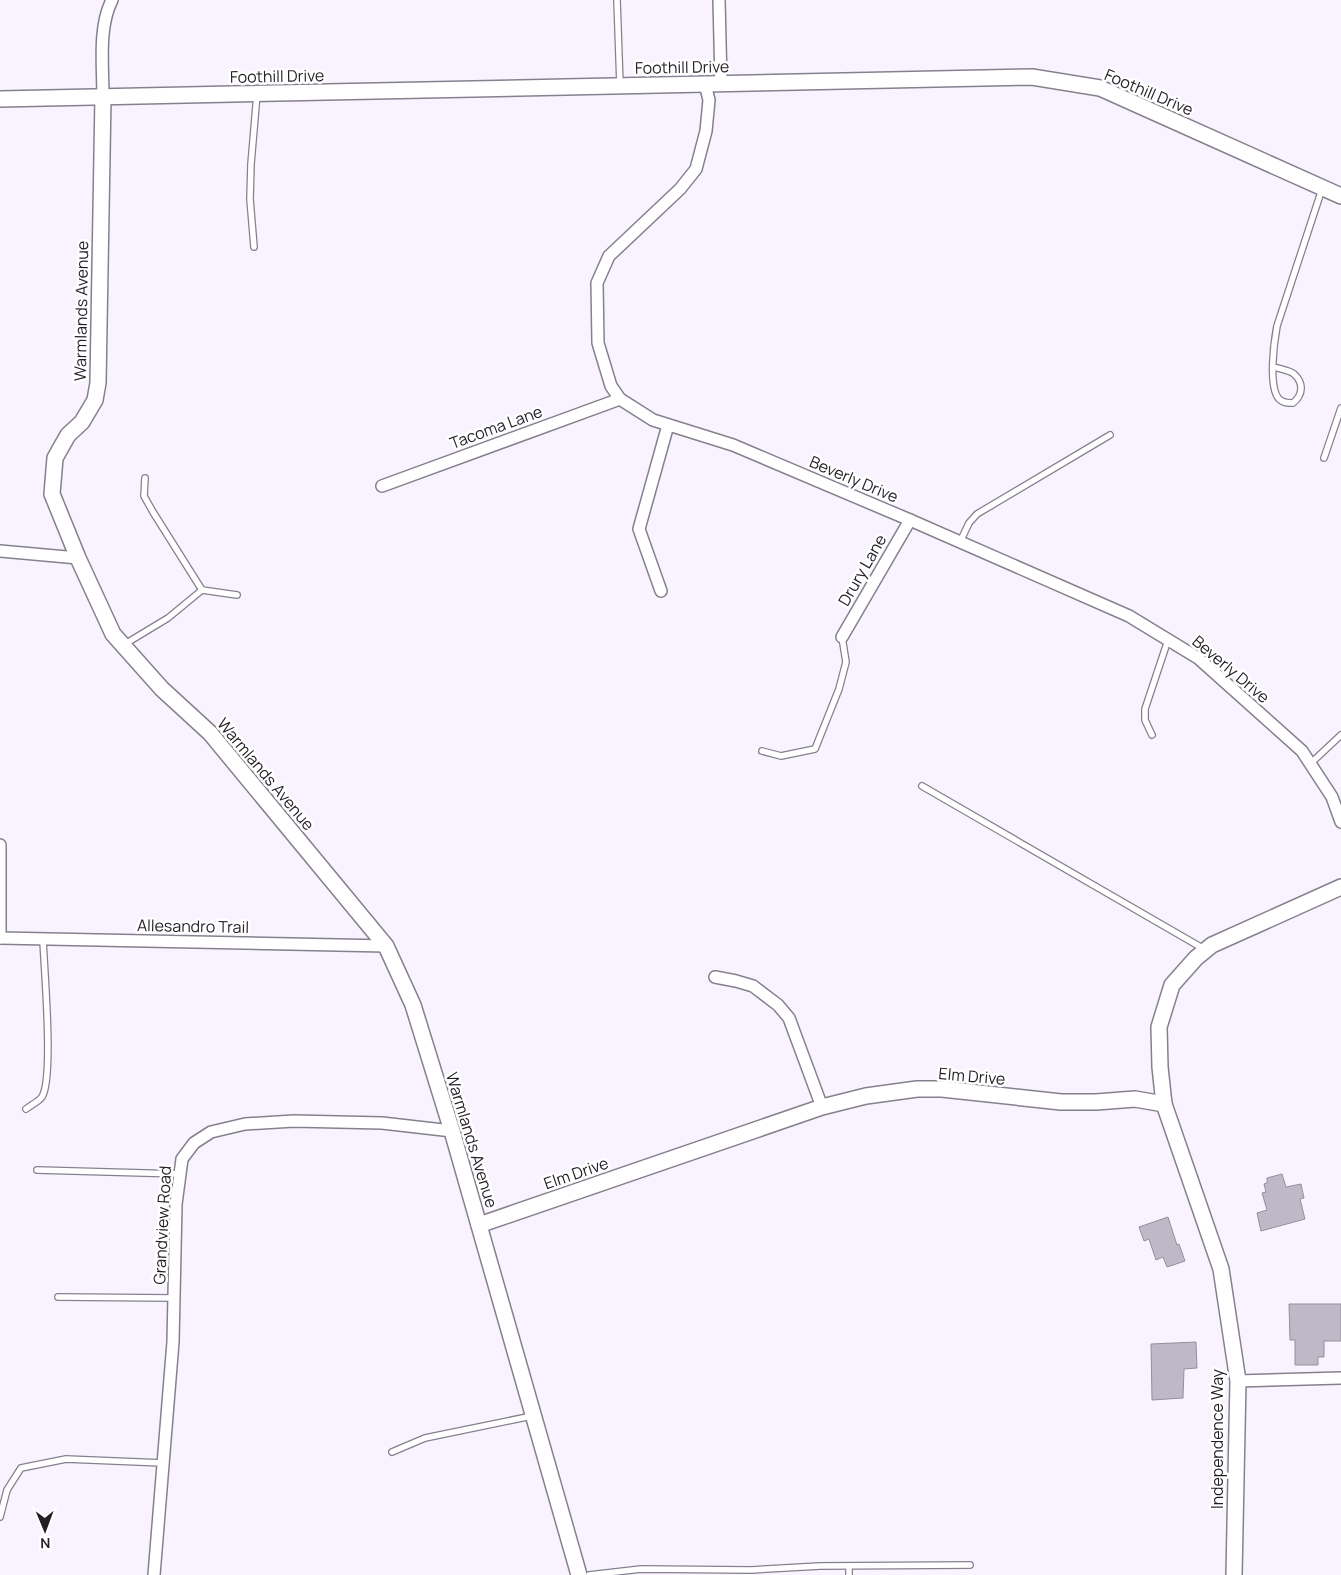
<svg xmlns="http://www.w3.org/2000/svg" width="1341" height="1575" viewBox="0 0 1341 1575" font-family="Manrope,sans-serif">
<style>
.building{fill:#bfb9c7;stroke:#958f9d}
.lines{fill:none;stroke-linecap:round;stroke-linejoin:round}
.service-casing{stroke:#86808e;stroke-width:8}
.minor-casing{stroke:#86808e;stroke-width:14}
.tertiary-casing{stroke:#86808e;stroke-width:18}
.service{stroke:#fff;stroke-width:5.5}
.minor{stroke:#fff;stroke-width:11}
.tertiary{stroke:#fff;stroke-width:15}
.labels{text-anchor:middle;stroke-width:5;stroke-linejoin:round;paint-order:stroke}
.street-label{font-size:16px;fill:#211e24;stroke:#fff}
</style>
<rect width="100%" height="100%" fill="#f8f3ff"/>
<g class="building">
<polygon points="1282,1174 1286,1187 1301,1184 1304,1198 1300,1199 1305,1219 1261,1231 1257,1213 1267,1210 1262,1193 1266,1192 1264,1184 1267,1183 1267,1178"/>
<polygon points="1168,1217 1177,1245 1179,1244 1185,1261 1167,1267 1163,1257 1156,1260 1149,1239 1144,1241 1139,1227"/>
<polygon points="1289,1304 1341,1304 1341,1341 1324,1341 1324,1357 1318,1357 1318,1365 1295,1365 1295,1340 1290,1340"/>
<polygon points="1196,1342 1197,1368 1184,1369 1183,1398 1152,1400 1151,1344"/>
</g>
<g class="lines">
<defs>
<g id="service">
<polyline points="617,0 620,85"/>
<polyline points="254,247 250,199 251,164 257,94"/>
<path d="M1274 367C1280 369 1289 370 1294 374 1304 383 1303 395 1293 403 1288 403 1283 403 1279 399 1268 387 1274 342 1277 326L1322 189"/>
<polyline points="1324,458 1341,408"/>
<polyline points="145,478 144,496 153,512 202,590 237,595"/>
<polyline points="960,542 969,523 977,514 1110,435"/>
<polyline points="125,644 168,618 202,590"/>
<polyline points="1152,735 1145,720 1145,709 1168,640"/>
<polyline points="762,751 781,756 815,749 839,689 846,662 842,637"/>
<polyline points="1310,764 1341,735"/>
<polyline points="922,786 1204,949"/>
<path d="M26 1109C31 1105 38 1102 42 1097 54 1077 44 968 43 939"/>
<polyline points="37,1170 180,1174"/>
<polyline points="58,1297 174,1298"/>
<polyline points="392,1452 425,1438 532,1416"/>
<polyline points="0,1517 7,1490 21,1468 66,1459 163,1463"/>
<polyline points="589,1575 641,1569 751,1570 820,1566 970,1565"/>
<polyline points="849,1575 849,1566"/>
</g>
<g id="minor">
<polyline points="719,0 721,83"/>
<polyline points="705,84 709,100 706,131 696,169 680,189 609,256 597,283 598,343 611,386 620,399 653,420 733,445 910,520 1129,616 1198,658 1302,751 1332,797 1341,822"/>
<path d="M103 97C103 67 98 27 112 0"/>
<polyline points="382,486 620,399"/>
<polyline points="0,551 78,558"/>
<polyline points="661,591 639,529 668,425"/>
<polyline points="842,637 910,520"/>
<polyline points="0,845 0,938"/>
<polyline points="0,938 386,946"/>
<polyline points="715,977 736,981 753,986 778,1005 789,1018 822,1107"/>
<polyline points="1238,1381 1341,1378"/>
<polyline points="154,1575 173,1342 176,1204 182,1159 194,1143 211,1132 245,1124 294,1121 382,1123 452,1131"/>
</g>
<g id="tertiary">
<polyline points="103,97 98,383 95,400 82,422 68,435 55,458 52,494 78,558 113,634 162,689 210,733 386,946 413,1005 452,1131 579,1575"/>
<polyline points="0,99 1032,77 1100,88 1341,196"/>
<polyline points="479,1225 822,1107 866,1096 917,1089 942,1089 1061,1102 1096,1102 1135,1099 1164,1104"/>
<polyline points="1234,1575 1238,1381 1221,1269 1164,1104 1160,1067 1159,1027 1172,985 1196,958 1212,945 1341,887"/>
</g>
</defs>
<use href="#service" class="service-casing"/>
<use href="#minor" class="minor-casing"/>
<use href="#tertiary" class="tertiary-casing"/>
<use href="#service" class="service"/>
<use href="#minor" class="minor"/>
<use href="#tertiary" class="tertiary"/>
</g>
<g class="labels">
<g class="street-label">
<text transform="translate(682 67) rotate(-1)" y="6">Foothill Drive</text>
<text transform="translate(277 76) rotate(-1)" y="6">Foothill Drive</text>
<text transform="translate(1149 92) rotate(23)" y="6">Foothill Drive</text>
<text transform="translate(81 311) rotate(-89)" y="6">Warmlands Avenue</text>
<text transform="translate(496 427) rotate(-20)" y="6">Tacoma Lane</text>
<text transform="translate(854 479) rotate(23)" y="6">Beverly Drive</text>
<text transform="translate(862 570) rotate(-60)" y="6">Drury Lane</text>
<text transform="translate(1231 669) rotate(40)" y="6">Beverly Drive</text>
<text transform="translate(266 774) rotate(50)" y="6">Warmlands Avenue</text>
<text transform="translate(193 926) rotate(1)" y="6">Allesandro Trail</text>
<text transform="translate(972 1076) rotate(5)" y="6">Elm Drive</text>
<text transform="translate(472 1140) rotate(73)" y="6">Warmlands Avenue</text>
<text transform="translate(576 1173) rotate(-19)" y="6">Elm Drive</text>
<text transform="translate(162 1225) rotate(-87)" y="6">Grandview Road</text>
<text transform="translate(1217 1439) rotate(-90)" y="6">Independence Way</text>
</g>
</g>
<g transform="translate(45 1530) rotate(179)" stroke="#ffffff" stroke-width="4" paint-order="stroke">
<path d="M0-4L9 19L0 12L-9 19Z" fill="#211e24"/>
<text y="-8" font-size="14" font-weight="bold" text-anchor="middle" fill="#211e24">N</text>
</g>
</svg>
